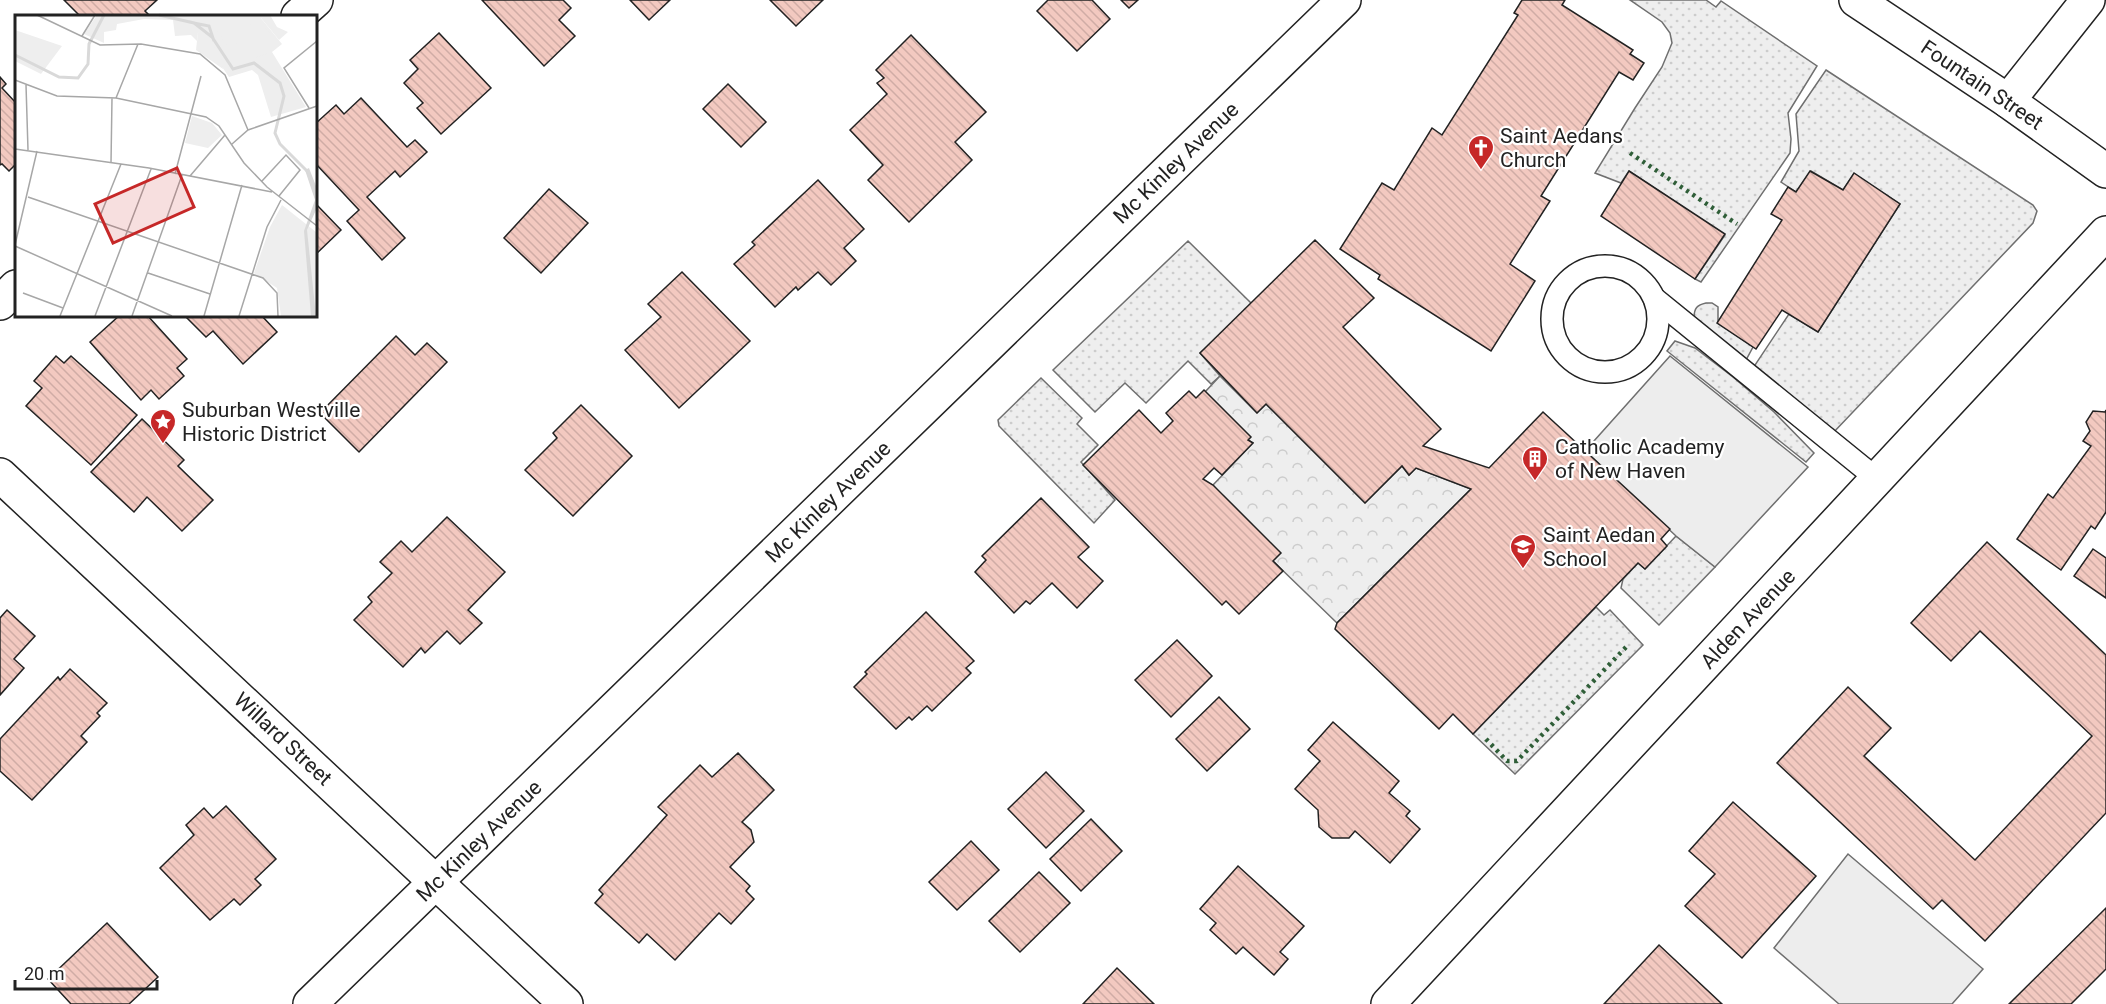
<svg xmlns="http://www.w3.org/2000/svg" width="2106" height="1004" viewBox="0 0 2106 1004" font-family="Roboto,sans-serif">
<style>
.grass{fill:url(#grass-dots);stroke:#6f6f6f;stroke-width:1.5}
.park{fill:url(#park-crowns);stroke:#6f6f6f;stroke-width:1.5}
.parking{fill:#ededed;stroke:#6f6f6f;stroke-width:1.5}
.building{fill:url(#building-back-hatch);stroke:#222;stroke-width:1.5}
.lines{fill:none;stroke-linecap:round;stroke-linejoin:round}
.service-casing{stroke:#222;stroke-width:24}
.minor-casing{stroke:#222;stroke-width:36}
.secondary-casing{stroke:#222;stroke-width:36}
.service{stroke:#fff;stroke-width:21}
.minor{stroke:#fff;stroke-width:33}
.secondary{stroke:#fff;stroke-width:33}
.hedge{stroke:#2f5e38;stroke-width:4.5;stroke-dasharray:3 4.5;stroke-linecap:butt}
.labels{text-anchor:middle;stroke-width:4.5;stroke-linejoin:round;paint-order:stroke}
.street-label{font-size:21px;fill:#222;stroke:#fff}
.poi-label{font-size:21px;fill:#222;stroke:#fff;text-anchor:start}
.inset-river{fill:none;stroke:#d9d9d9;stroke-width:3}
.inset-road{fill:none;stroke:#a7a7a7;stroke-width:1.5}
.view{fill:#c62828;fill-opacity:0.15;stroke:#c62828;stroke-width:3}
.inset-edge{fill:none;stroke:#222;stroke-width:3}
</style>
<defs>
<pattern id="grass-dots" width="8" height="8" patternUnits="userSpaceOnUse" patternTransform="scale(1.5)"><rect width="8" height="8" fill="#eee"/><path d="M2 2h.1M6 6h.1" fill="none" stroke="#ccc" stroke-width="1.8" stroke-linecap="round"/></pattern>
<pattern id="park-crowns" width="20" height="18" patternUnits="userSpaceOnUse" patternTransform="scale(1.5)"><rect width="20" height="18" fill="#eee"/><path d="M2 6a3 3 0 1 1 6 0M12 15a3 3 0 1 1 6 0" fill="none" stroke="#ccc"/></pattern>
<pattern id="building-back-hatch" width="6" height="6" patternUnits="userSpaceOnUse" patternTransform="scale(1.5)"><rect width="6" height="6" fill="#f3c9c0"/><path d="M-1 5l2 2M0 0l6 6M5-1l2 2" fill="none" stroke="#d0aca5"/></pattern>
</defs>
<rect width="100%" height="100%" fill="#fff"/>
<g class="grass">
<polygon points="1630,0 1706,0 1716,7 1721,1 1817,66 1788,113 1791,139 1790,153 1701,282 1695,279 1725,235 1629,171 1621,183 1595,173 1635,108 1662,67 1672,43 1670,33 1662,22"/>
<polygon points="1826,70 2033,205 2037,211 2033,223 1832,434 1753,368 1789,314 1818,332 1900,204 1854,174 1843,190 1811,171 1796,192 1781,182 1799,151 1796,114"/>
<polygon points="1188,241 1252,304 1200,353 1220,376 1211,384 1188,361 1146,403 1125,383 1095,412 1053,370"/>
<path d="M1706 303H1712L1718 307V323L1753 347 1746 360 1694 318C1694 308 1697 305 1706 303Z"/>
<polygon points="1675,341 1695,348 1733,377 1774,412 1814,453 1806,462 1667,351"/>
<polygon points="1041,378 1082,418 1077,424 1098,445 1081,462 1115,500 1094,523 999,426 998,420"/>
<polygon points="1676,536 1715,567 1659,625 1621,588 1623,579 1638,563 1645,569"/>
<polygon points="1596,607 1604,615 1610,610 1643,645 1515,774 1473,734"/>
</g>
<polygon class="park" points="1220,376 1257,413 1266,404 1365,503 1402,466 1409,475 1416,468 1471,489 1337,623 1273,561 1213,485 1253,443 1248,440 1250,437 1205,392"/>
<g class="parking">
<polygon points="1670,356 1808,467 1715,567 1676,536 1585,451"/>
<polygon points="1848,854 1983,969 1952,1004 1839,1004 1774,948"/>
</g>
<g class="building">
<polygon points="64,0 157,0 145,11 150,16 80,16"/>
<polygon points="482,0 563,0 571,8 559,20 575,36 544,66"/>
<polygon points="630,0 670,0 649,20"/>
<polygon points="770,0 823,0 796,26"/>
<polygon points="1048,0 1092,0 1110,19 1077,51 1037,11"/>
<polygon points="1121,0 1138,0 1129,8"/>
<polygon points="1522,0 1565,0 1562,5 1633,50 1630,54 1644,63 1633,80 1619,72 1541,196 1550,201 1510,264 1535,281 1491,351 1378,279 1380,275 1340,249 1382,183 1394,190 1432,128 1442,135 1518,15 1514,13"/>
<polygon points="439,33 491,88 441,134 417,108 423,103 404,83 418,69 410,60"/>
<polygon points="911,35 986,112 955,142 972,160 909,222 868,180 883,165 850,130 887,94 877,83 884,78 876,70"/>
<polygon points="0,77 6,84 2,88 16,103 16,164 9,171 2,164 0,165"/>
<polygon points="728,84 766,122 741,147 703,109"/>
<polygon points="361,98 407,147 415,140 427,152 400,177 395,171 367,197 405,238 382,260 347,221 359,210 315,163 315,124 336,105 344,114"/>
<polygon points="1629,171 1725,234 1695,279 1601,216"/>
<polygon points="1810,171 1843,190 1854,173 1900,204 1818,332 1782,310 1756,349 1717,323 1782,220 1771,214 1788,187 1796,192"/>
<polygon points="818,180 864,229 844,248 856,261 831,285 818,272 798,290 796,287 775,307 734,264 755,245 752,242"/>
<polygon points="549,189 588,223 541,273 504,238"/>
<polygon points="315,203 341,230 315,255"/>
<polygon points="1315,240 1374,298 1343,327 1441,429 1423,446 1489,468 1543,412 1670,529 1661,539 1667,546 1645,569 1638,563 1473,734 1453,714 1439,729 1335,629 1337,623 1471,489 1416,468 1409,475 1402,466 1365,503 1266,404 1257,413 1200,353"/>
<polygon points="682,272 750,341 679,408 625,350 661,317 648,304"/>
<polygon points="120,315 147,315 187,359 177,368 184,376 159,399 151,390 141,400 90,342"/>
<polygon points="184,315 261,315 277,332 243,364 213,331 206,337"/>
<polygon points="396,336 415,355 427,343 447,362 359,452 320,413"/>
<polygon points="56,356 64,363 71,356 137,415 91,465 26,406 42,388 34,381"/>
<polygon points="1204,390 1251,437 1248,440 1253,443 1222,475 1214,468 1203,479 1213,485 1281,553 1273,561 1283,571 1239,614 1226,601 1222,605 1083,465 1139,410 1161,433 1173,421 1166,413 1189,391 1196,398"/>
<polygon points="581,405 632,456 573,516 525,470 557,438 553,433"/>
<polygon points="2106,410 2106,512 2095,529 2091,526 2061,570 2017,539 2048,494 2053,498 2091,446 2083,441 2090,431 2086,422 2093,411 2105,412"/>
<polygon points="142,419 184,460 178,466 213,500 182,531 147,497 134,512 91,472"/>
<polygon points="1041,498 1089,547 1078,557 1103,581 1077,608 1052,583 1030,604 1026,601 1014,613 975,572 986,560 982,556"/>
<polygon points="447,517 505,572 468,610 482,623 460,644 447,631 425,653 421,648 403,667 354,620 372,602 368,597 392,573 380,562 401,541 412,552"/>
<polygon points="1987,542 2106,655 2106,813 1985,941 1942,900 1933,909 1777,763 1848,687 1891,728 1864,756 1975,860 2092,736 1980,631 1951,661 1911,623"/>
<polygon points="2093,549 2106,558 2106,598 2074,576"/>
<polygon points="7,610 35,636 14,659 24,668 0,695 0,618"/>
<polygon points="926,612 974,661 966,668 971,673 932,711 927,706 912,720 909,717 896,729 854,687 867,674 865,672"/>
<polygon points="1177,640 1212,676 1171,717 1135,680"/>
<polygon points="70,669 107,703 97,713 100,716 81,736 87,742 32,800 0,771 0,739 58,677 60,680"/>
<polygon points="1219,697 1250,729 1207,771 1176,739"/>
<polygon points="1333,722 1399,781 1389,793 1410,811 1406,816 1420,829 1390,863 1355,831 1349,838 1332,838 1319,827 1318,810 1295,789 1320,761 1308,750"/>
<polygon points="738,753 774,790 742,822 751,830 754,842 730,867 750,886 746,891 754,899 731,924 719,913 675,960 647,934 639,943 595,903 603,894 599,890 667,815 658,807 700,765 712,777"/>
<polygon points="1046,772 1084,811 1046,848 1008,809"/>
<polygon points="1733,802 1816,876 1742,958 1685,906 1715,874 1689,851"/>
<polygon points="226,806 276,859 255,879 261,885 240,905 234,899 210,920 160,868 194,835 186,825 204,808 213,818"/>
<polygon points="1091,819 1122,851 1081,891 1050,859"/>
<polygon points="971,841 999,870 957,910 929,882"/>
<polygon points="1238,866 1304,926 1280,952 1288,959 1274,975 1243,947 1236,954 1210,930 1216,923 1200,909"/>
<polygon points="1039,872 1070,903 1020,952 989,921"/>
<polygon points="2106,908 2106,969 2071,1004 2009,1004"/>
<polygon points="107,923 158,977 129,1004 71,1004 48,979"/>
<polygon points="1659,945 1722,1004 1604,1004"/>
<polygon points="1117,968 1154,1004 1083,1004"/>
</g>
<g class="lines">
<defs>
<g id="service">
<circle cx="1605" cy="319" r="53"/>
<polyline points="1654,298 1877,479"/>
</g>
<g id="minor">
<polyline points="298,16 316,0"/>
<polyline points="2008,101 2088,0"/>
<polyline points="0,303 16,287"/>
<polyline points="0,475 566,1004"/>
<polyline points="310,1004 1344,0"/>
<polyline points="1388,1004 2106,233"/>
</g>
<polyline id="secondary" points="1856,0 2008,101 2106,171"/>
</defs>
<use href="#service" class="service-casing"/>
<use href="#minor" class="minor-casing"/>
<use href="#secondary" class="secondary-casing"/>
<use href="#service" class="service"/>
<use href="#minor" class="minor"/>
<use href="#secondary" class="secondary"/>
<g class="hedge">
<polyline points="1630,153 1737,224"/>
<polyline points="1486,739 1507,761 1517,761 1629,644"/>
</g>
</g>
<defs>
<symbol id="church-pin" viewBox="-11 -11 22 30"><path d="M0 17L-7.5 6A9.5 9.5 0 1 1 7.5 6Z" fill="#c62828" stroke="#fff"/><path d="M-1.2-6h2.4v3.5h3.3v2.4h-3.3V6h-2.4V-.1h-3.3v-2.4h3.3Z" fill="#fff"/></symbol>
<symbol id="sight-pin" viewBox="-11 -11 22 30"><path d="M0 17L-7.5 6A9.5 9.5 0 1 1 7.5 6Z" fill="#c62828" stroke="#fff"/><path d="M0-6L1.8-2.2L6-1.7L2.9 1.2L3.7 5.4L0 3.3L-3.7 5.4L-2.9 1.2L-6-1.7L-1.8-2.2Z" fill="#fff"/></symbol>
<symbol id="building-pin" viewBox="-11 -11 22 30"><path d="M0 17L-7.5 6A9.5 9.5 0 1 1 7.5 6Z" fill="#c62828" stroke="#fff"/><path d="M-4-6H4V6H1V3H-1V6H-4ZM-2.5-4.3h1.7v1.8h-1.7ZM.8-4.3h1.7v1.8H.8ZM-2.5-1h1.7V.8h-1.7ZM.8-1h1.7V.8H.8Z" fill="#fff"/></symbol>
<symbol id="school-pin" viewBox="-11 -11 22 30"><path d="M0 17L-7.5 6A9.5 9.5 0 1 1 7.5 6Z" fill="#c62828" stroke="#fff"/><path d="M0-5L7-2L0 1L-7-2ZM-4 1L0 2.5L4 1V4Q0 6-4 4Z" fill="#fff"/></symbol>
</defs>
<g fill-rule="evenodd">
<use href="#church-pin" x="1466" y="133" width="30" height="40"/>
<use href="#sight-pin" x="148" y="407" width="30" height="40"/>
<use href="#building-pin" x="1520" y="444" width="30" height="40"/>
<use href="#school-pin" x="1508" y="532" width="30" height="40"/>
</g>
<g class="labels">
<g class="street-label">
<text transform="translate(1982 85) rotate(34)" y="7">Fountain Street</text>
<text transform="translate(1176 163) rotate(-44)" y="7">Mc Kinley Avenue</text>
<text transform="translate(828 502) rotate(-44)" y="7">Mc Kinley Avenue</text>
<text transform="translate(1748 619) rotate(-47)" y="7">Alden Avenue</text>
<text transform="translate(283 739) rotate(43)" y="7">Willard Street</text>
<text transform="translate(479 841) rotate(-44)" y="7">Mc Kinley Avenue</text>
</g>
<g class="poi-label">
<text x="1500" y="143">Saint Aedans<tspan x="1500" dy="24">Church</tspan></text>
<text x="182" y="417">Suburban Westville<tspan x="182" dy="24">Historic District</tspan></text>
<text x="1555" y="454">Catholic Academy<tspan x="1555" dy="24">of New Haven</tspan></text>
<text x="1543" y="542">Saint Aedan<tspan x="1543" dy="24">School</tspan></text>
</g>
</g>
<g transform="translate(15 15)">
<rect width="302" height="302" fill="#fff"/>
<path d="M155 0H255L262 12 273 17 264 25 246 3 197 15Z" fill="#eee"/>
<path d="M82 0H250L245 2 267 29 257 37 291 92 256 102 243 60 237 55 214 62 183 17 182 26 176 20 160 21 158 5 129 4 102 9 101 15 89 17V28L69 19ZM0 15 47 31 26 59 0 46ZM177 101 197 108 207 120 193 133 170 128ZM267 190 301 217V301H266L262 273 239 258 255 212Z" fill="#eee"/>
<path d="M183 17 193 21 207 45 208 54 181 35Z" fill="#eee"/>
<path d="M242 4 263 27 254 38 239 43 219 33 238 5ZM216 10 229 17 217 31H212L202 15ZM266 227 280 229 283 252 264 250Z" fill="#eee"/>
<path d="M294 153 301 171V195L292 215 301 301H296L289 216 300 185 290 155Z" fill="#d9d9d9"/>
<path class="inset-river" d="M144 0 179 8 197 22 218 54 239 48 265 68 269 81 260 118 265 129 294 158M179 8 194 11 199 26M0 40 44 62 63 63 73 49 74 29 89 0"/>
<path class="inset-road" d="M22 0 85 30 126 29 185 39 210 60 233 115M67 21 80 0M0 65 42 81 101 83 191 102 204 111 229 148 252 172 302 211M11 70 13 135M101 83 123 29M294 93 269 53 302 26M217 129 233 115 302 91M0 134 134 153 257 177M96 148 97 83M160 159 186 61M175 161 210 120M247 166 271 140 285 155 264 181M13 182 248 263 262 278 263 301M0 230 22 136M0 231 157 301M133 258 195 279M8 278 48 293M45 301 106 149M80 301 136 154M117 301 167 160M189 301 227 170M224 301 252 212 266 185"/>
<path class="view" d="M162 153 179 192 98 228 80 189Z"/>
<rect width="302" height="302" class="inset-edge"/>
</g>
<path d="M15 980v9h142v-9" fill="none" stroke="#222222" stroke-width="3"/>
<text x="24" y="980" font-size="18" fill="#222222" stroke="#ffffff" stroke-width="4.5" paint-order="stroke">20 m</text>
</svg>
